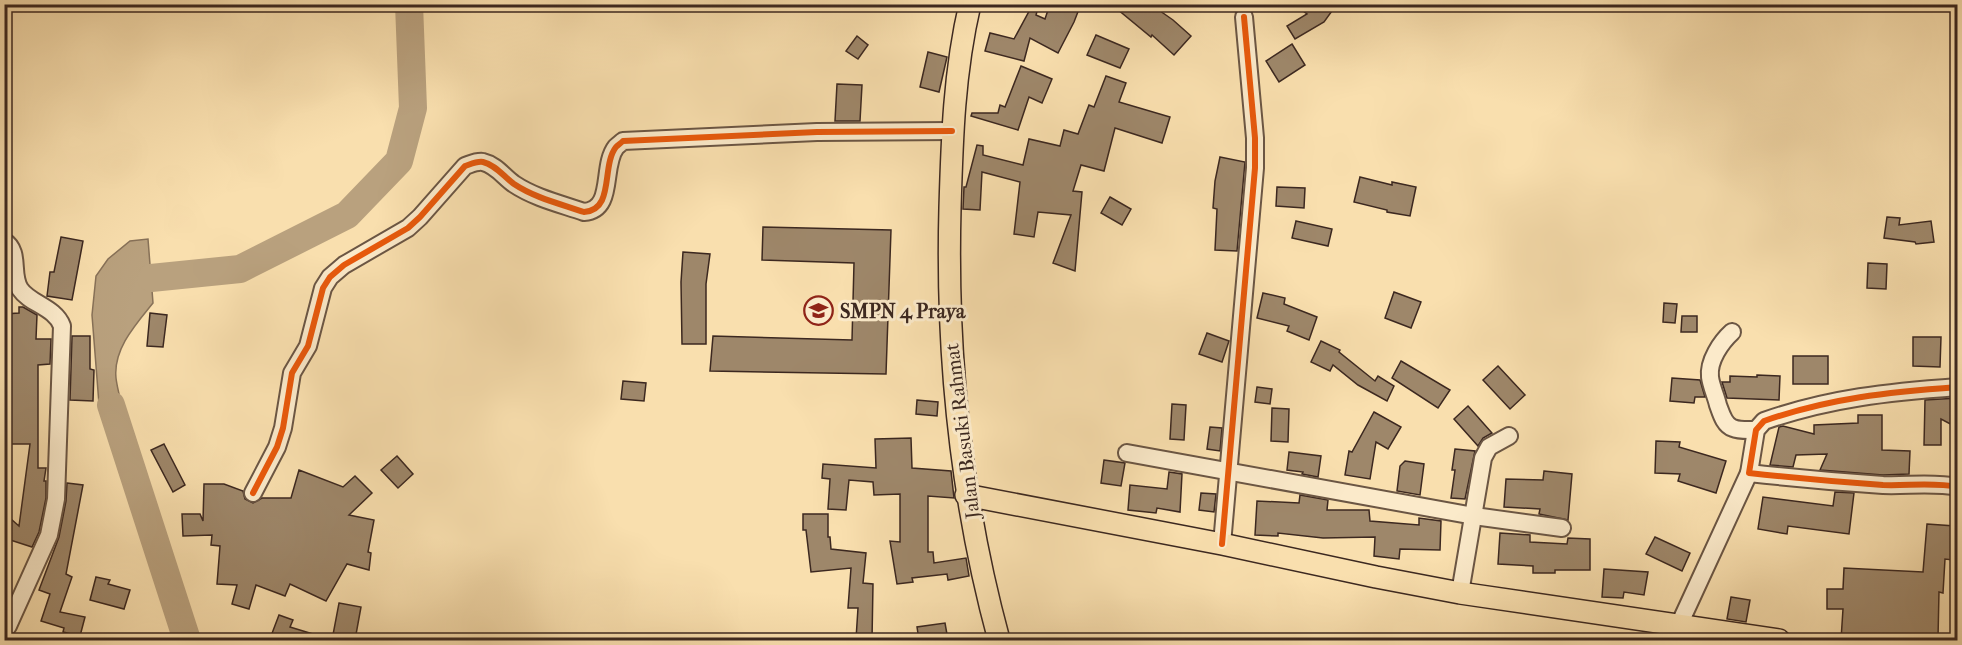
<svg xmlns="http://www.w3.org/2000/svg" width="1962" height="645" viewBox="0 0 1962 645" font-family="'IM FELL French Canon',serif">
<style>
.water{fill:#b9a17e;stroke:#877158;stroke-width:1.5}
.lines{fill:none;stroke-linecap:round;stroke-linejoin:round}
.river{stroke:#b9a17e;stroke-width:28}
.building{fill:#9e876a;stroke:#3c2820;stroke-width:1.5}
.minor-casing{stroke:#6b5644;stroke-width:20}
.major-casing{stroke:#3c2820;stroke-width:24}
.minor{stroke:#fbeaca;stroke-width:16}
.major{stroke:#f9dfae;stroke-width:21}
.cycleway-casing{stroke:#fbeaca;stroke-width:10}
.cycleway{stroke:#e8590c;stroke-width:6}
.labels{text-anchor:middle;stroke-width:6;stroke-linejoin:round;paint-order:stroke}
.poi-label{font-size:20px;font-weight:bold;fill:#3c2820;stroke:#fbeaca;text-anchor:start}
.street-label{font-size:20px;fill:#3c2820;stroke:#fbeaca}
</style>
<rect width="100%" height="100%" fill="#f9dfae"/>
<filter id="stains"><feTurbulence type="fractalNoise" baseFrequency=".00333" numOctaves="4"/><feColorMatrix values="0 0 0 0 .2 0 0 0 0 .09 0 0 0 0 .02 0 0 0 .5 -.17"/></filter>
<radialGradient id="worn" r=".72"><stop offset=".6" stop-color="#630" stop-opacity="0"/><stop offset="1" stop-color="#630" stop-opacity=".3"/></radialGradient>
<path class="water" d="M148 239 153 303C136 324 113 349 116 378 117 387 120 396 121 406L99 404 92 315 96 276 108 259 130 241Z"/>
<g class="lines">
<g class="river">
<polyline points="151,278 240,269 347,215 399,161 413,108 409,4"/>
<polyline points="111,405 187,640"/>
</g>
</g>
<g class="building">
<polygon points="1033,4 1039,4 1036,15 1045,19 1050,4 1081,4 1074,22 1058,53 1030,38 1024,61 985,51 990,33 1014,39"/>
<polygon points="1111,4 1150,4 1173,20 1191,36 1174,55 1152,35 1151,37"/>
<polygon points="1294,4 1337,4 1324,22 1295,39 1287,26 1307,14"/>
<polygon points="1096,35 1129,49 1120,68 1087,55"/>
<polygon points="857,36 868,45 858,59 846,51"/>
<polygon points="1292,44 1305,65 1279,82 1266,61"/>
<polygon points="928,52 947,57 939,92 920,87"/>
<polygon points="1021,66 1052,79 1042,103 1029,97 1018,130 971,116 972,113 998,113 1000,105 1005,107"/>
<polygon points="1106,76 1126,83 1119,102 1170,117 1162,143 1115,128 1104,171 1081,165 1073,191 1082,192 1075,271 1053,263 1071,215 1038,212 1034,237 1014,234 1020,182 982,172 980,210 963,209 964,187 966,187 977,145 983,146 983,155 1023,165 1029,139 1060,146 1064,130 1078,134 1089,105 1094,107"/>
<polygon points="837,84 862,85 860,121 835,121"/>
<polygon points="1220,157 1245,162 1237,251 1215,250 1217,209 1213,208 1215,181"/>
<polygon points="1360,177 1392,185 1392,182 1416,187 1410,216 1387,212 1387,210 1354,202"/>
<polygon points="1277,187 1305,188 1304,208 1276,206"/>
<polygon points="1110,197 1131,209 1122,225 1101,213"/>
<polygon points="1887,217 1900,218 1899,225 1931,221 1934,242 1916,244 1915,242 1884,238"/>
<polygon points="1296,221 1332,229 1328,246 1292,238"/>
<polygon points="763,227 891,230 886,374 710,371 713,336 852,340 854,263 762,260"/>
<polygon points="61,237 83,241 72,300 47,296 50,272 54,272"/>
<polygon points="683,252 710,254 706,284 706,344 682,344 681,282"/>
<polygon points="1868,263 1887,264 1886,289 1867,288"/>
<polygon points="1394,292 1421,302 1411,328 1385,318"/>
<polygon points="1263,293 1285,298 1284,304 1317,317 1309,340 1287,331 1289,326 1257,318"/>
<polygon points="1664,303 1677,304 1675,323 1663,322"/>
<polygon points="19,307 23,307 37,315 36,339 51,339 50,364 38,365 38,468 46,468 44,481 46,481 46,498 39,532 32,547 4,538 4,513 19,526 30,444 8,444 8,405 4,405 4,314 19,313"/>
<polygon points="150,313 167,315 163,347 147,346"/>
<polygon points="1682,316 1697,316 1697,332 1681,332"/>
<polygon points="1207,333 1229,341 1222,362 1199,354"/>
<polygon points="72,336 90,336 90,369 94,370 93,401 70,400"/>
<polygon points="1913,337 1941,337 1940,367 1913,366"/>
<polygon points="1321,341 1340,350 1339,352 1375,381 1378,376 1394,386 1387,401 1358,385 1333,365 1330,371 1311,362"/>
<rect x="1793" y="356" width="35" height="28"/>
<polygon points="1401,361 1450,390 1438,408 1392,378"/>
<polygon points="1498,366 1525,395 1510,409 1483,380"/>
<polygon points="1757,375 1780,376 1779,400 1727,398 1722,382 1730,382 1730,376 1757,377"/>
<polygon points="1672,378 1700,380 1705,397 1695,397 1694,403 1670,401"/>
<polygon points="623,381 646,383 644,401 621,399"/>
<polygon points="1257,387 1272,389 1270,404 1255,402"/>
<polygon points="1958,398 1958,428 1941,419 1941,445 1924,445 1925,400"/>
<polygon points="917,400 938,402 937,416 916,414"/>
<polygon points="1172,404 1186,405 1184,440 1170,439"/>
<polygon points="1468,406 1492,433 1483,438 1478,446 1454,419"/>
<polygon points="1272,408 1289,409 1288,442 1271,441"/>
<polygon points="1374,412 1401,427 1388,449 1376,442 1370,479 1345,475 1349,451 1352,452"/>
<polygon points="1858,415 1882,415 1882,450 1910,451 1909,474 1883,475 1820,470 1827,454 1796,455 1793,467 1770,465 1779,427 1783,426 1814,434 1814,425 1858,423"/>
<polygon points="1210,427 1222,428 1220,451 1207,449"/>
<polygon points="911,438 912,468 951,471 954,498 928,496 928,552 933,552 934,563 966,558 969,576 948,580 947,574 912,578 913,582 897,584 890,541 900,542 900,494 874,495 873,482 849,480 846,510 828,509 830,479 822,478 823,464 876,468 875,439"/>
<polygon points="1656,441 1680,442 1679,447 1726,461 1716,493 1678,481 1680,474 1655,473"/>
<polygon points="164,444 185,485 173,492 151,450"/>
<polygon points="1455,449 1475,451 1465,499 1451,498 1455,470 1452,470"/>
<polygon points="1289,452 1321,456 1318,477 1302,474 1303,472 1287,470"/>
<polygon points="397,456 413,474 398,488 381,470"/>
<polygon points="1104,460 1125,463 1121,486 1101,483"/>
<polygon points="1405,461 1424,464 1420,495 1397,491 1400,466"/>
<polygon points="299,470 343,487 355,476 372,493 349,515 374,520 368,552 371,553 369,570 347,564 326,601 290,584 285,596 256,585 249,609 232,604 237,585 217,584 220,546 211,545 212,535 183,536 182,514 200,514 203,521 204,484 224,484 243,491 245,499 253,503 262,498 291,498"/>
<polygon points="1544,471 1572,474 1568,520 1539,514 1540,509 1504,507 1506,479 1543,480"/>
<polygon points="1169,472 1182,474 1180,512 1157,508 1156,513 1128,510 1130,485 1167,489"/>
<polygon points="67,483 83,485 66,574 72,577 60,612 85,617 80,636 63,632 64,628 41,621 50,594 39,590 59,537 66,501"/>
<polygon points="1835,492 1854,493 1849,534 1788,526 1787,534 1758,529 1763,497 1833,506"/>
<polygon points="1201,493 1216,494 1214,512 1199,510"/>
<polygon points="1300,495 1328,500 1327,510 1369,510 1370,521 1419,525 1419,518 1441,521 1440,550 1400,549 1399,559 1374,556 1375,537 1323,538 1278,533 1278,536 1255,535 1257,501 1299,503"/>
<polygon points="803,514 828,514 828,537 830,537 831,549 866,553 863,583 873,584 872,640 856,639 858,608 848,608 851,568 811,572 806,530 803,530"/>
<polygon points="1927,524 1955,526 1953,560 1945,559 1943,593 1939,592 1938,638 1905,637 1905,640 1841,640 1843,609 1827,609 1827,589 1843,589 1844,568 1923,572"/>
<polygon points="1500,533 1530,535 1530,542 1567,544 1568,538 1590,539 1590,570 1555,570 1555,573 1533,573 1533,566 1498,564"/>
<polygon points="1655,537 1690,553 1682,571 1646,554"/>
<polygon points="1604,569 1648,572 1644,595 1624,592 1623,598 1602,597"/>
<polygon points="96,577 110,580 108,584 130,590 124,609 90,600"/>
<polygon points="1731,597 1750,600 1746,622 1727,619"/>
<polygon points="339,603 361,607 355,640 332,640"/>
<polygon points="279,615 293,620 290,627 326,638 325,640 283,640 271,636"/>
<polygon points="945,623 948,640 919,640 917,627"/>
</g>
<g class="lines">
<defs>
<g id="minor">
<path d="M4 241C21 252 10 274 20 289 30 304 55 307 62 326L56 499 49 535 8 626 4 630"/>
<path d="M1732 332C1721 342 1708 361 1710 377 1711 386 1716 396 1718 405 1721 413 1724 425 1733 428 1740 431 1749 430 1756 430"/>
<path d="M1958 387C1889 392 1830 398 1764 421L1756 430 1749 473C1794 478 1838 482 1883 485 1908 486 1933 482 1958 487"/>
<polyline points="1127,453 1474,516 1562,528"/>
<path d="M253 493 277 447 283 428 292 373 308 346 323 288 330 277 344 265 408 228 420 217 465 166C471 164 477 161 483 162 496 165 504 177 514 184 535 198 561 204 584 212 615 210 601 166 616 147 618 145 621 143 623 141L817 132 952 131"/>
<polyline points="1222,544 1255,168 1255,138 1244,17"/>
<polyline points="1460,593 1483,458 1489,447 1509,436"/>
<polyline points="1679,625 1749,473"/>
</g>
<g id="major">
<path d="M970 4C954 72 952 139 950 208 946 356 960 497 999 640"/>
<polyline points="966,495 1222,544 1376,577 1460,593 1779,640"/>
</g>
</defs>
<use href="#minor" class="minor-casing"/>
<use href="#major" class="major-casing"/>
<use href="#minor" class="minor"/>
<use href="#major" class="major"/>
<defs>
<g id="cycleway">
<path d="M1958 387C1889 392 1830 398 1764 421L1756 430 1749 473C1794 478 1838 482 1883 485 1908 486 1933 482 1958 487"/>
<path d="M253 493 277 447 283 428 292 373 308 346 323 288 330 277 344 265 408 228 420 217 465 166C471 164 477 161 483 162 496 165 504 177 514 184 535 198 561 204 584 212 615 210 601 166 616 147 618 145 621 143 623 141L817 132 952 131"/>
<polyline points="1222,544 1255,168 1255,138 1244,17"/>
</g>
</defs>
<use href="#cycleway" class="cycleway-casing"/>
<use href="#cycleway" class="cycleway"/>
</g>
<defs>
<symbol id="school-ring" viewBox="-11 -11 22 22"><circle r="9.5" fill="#fbeaca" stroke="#8f2418" stroke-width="1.5"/><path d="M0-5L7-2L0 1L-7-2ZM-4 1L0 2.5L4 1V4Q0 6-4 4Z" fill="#8f2418"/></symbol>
</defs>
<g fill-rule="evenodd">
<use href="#school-ring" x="802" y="294" width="33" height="33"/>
</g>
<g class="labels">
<g class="poi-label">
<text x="840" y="318">SMPN 4 Praya</text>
</g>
<g class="street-label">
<text transform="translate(962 431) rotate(-97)" y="7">Jalan Basuki Rahmat</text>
</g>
</g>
<rect width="1962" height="645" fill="none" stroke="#f9dfae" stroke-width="24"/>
<rect x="6" y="6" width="1950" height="633" fill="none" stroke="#3c2820" stroke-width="3"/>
<rect x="12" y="12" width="1938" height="621" fill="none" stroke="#3c2820" stroke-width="1.5"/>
<rect width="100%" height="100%" filter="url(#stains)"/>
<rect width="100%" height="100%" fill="url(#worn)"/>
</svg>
